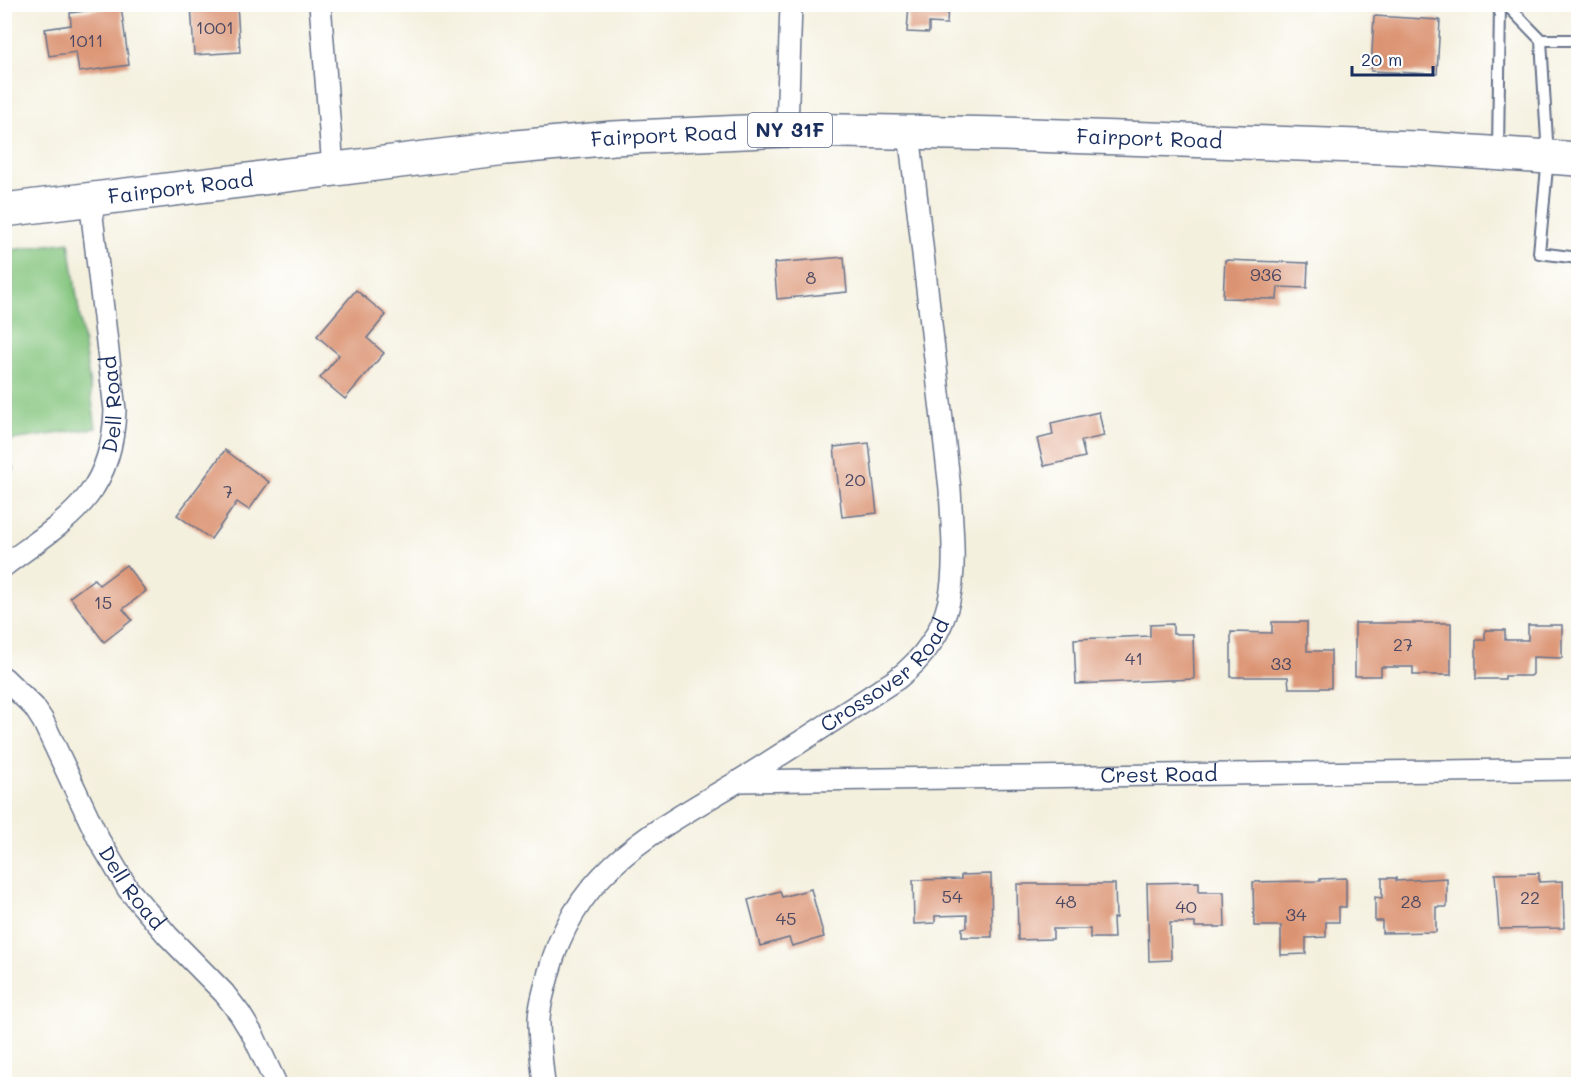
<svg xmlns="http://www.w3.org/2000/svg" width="1583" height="1089" viewBox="0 0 1583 1089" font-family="Mali,sans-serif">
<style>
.green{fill:#84c57e;stroke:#507a6e;stroke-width:1.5}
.building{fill:#db9473}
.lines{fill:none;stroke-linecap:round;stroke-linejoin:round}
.lane-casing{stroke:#67738b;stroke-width:14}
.street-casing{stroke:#67738b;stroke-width:24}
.primary-casing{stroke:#67738b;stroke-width:36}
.lane{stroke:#fff;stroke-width:10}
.street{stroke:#fff;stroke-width:21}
.primary{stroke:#fff;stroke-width:33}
.labels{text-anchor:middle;stroke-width:4.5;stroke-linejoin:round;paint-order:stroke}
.number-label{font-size:18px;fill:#4b4863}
.shield{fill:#fff;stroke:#5f6d8e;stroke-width:1.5}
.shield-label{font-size:20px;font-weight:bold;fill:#1b2f5e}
.street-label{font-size:21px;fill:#1b2f5e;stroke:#fff}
</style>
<rect width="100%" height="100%" fill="#fff"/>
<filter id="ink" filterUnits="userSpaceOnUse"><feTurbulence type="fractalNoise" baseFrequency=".0167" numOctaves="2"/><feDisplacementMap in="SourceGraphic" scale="12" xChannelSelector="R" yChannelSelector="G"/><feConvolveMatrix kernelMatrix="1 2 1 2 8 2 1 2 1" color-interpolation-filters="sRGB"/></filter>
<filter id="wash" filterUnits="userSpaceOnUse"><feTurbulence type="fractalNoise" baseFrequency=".008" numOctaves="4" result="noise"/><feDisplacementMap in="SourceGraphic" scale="24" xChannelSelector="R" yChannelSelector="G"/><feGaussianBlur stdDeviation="1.35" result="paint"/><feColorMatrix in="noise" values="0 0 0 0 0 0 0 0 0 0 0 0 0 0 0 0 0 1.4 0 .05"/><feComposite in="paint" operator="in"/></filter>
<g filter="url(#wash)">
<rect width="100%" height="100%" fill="#f4f0de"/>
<polygon class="green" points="69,242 96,428 5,441 5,251"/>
<g id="blocks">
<g class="building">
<polygon points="191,4 237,4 240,52 194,55"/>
<polygon points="909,4 948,4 947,24 929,23 929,33 907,32"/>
<polygon points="121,6 129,65 79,72 76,52 49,56 45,29 71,25 70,13"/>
<polygon points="1374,16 1440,20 1437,74 1371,71"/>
<polygon points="844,257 847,292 777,299 774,263"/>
<polygon points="1225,260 1308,263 1307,288 1278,287 1277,299 1223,298"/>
<polygon points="356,290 386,315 367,338 384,353 345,399 320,378 339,355 317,336"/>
<polygon points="1099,412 1104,436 1081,441 1085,457 1044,466 1037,439 1053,435 1051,423"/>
<polygon points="869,443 877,513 842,517 834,447"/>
<polygon points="4,449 11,449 11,469 4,468"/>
<polygon points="225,450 269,482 249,510 237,502 211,539 177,515"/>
<polygon points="126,565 146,591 123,609 132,620 104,642 70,597 94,579 99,585"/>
<polygon points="1272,622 1307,622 1307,651 1331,651 1331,688 1289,688 1288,677 1231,677 1231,632 1272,633"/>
<polygon points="1355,623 1451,623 1451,675 1413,675 1413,667 1381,667 1381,676 1355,676"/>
<polygon points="1173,624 1173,634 1193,634 1194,679 1076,684 1074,639 1150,636 1150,625"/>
<polygon points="1528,625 1562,625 1562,658 1533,657 1533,674 1531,676 1505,676 1505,679 1476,679 1476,640 1485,640 1485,630 1505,630 1505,640 1528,640"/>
<polygon points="1539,873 1539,882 1563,881 1564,928 1499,929 1495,874"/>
<polygon points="991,874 992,937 962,937 962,928 967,927 967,915 935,916 935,923 914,924 913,880 961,879 961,875"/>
<polygon points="1346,878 1346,907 1339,907 1339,922 1326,922 1326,937 1306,938 1306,954 1281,955 1281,926 1254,926 1253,882 1320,881 1320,879"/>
<polygon points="1382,878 1396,878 1396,881 1447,878 1447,907 1436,907 1436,932 1382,933 1382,921 1375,921 1375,897 1382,898"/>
<polygon points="1199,882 1199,892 1224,892 1225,927 1195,927 1195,923 1170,923 1171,960 1149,961 1147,883"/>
<polygon points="1017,884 1115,884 1116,918 1113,918 1114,938 1090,938 1090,929 1053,929 1053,939 1018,940"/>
<polygon points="811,889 824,937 792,946 789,938 760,946 748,900 780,891 782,897"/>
</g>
</g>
</g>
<g filter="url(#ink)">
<use href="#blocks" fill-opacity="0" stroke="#67738b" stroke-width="1.5"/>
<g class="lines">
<defs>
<g id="lane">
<polyline points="1506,4 1541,40 1548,157 1539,253 1578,258"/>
<polyline points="1541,40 1578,40"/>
<polyline points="1498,151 1500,4"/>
</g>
<g id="street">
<polyline points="320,4 333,168"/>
<polyline points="787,130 791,4"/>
<path id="s1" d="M4 566C67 519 112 497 115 410L90 199"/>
<path id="s2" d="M4 678 34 707 43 721 99 840 128 889 168 936 224 993 240 1014 254 1037 276 1084"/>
<path id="s3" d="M739 781 1578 769"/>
<path id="s4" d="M544 1084C542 1064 539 1042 539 1021 539 1005 545 988 549 972 576 870 653 832 737 782 791 749 844 713 897 679 965 626 954 566 950 489L909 132"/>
</g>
<g id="primary">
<path id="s5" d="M4 210 506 148 613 138 787 130 1004 134 1416 148 1578 159"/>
</g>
</defs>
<use href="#lane" class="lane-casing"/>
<use href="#street" class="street-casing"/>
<use href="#primary" class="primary-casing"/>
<use href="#lane" class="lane"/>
<use href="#street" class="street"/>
<use href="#primary" class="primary"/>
</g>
</g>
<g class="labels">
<g class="number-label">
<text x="215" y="34">1001</text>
<text x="86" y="47">1011</text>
<text x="1266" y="281">936</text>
<text x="811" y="284">8</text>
<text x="855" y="486">20</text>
<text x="228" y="498">7</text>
<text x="103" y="609">15</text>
<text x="1403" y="651">27</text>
<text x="1134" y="665">41</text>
<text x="1281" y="670">33</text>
<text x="952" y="903">54</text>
<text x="1530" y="904">22</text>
<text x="1066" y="908">48</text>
<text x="1411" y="908">28</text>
<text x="1186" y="913">40</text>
<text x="1296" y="921">34</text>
<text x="786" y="925">45</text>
</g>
<rect class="shield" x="748" y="113" width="84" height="34" rx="4.5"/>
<g class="shield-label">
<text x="790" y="137">NY 31F</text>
</g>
<g class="street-label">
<text dy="7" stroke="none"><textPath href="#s5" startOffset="664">Fairport Road</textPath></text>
<text dy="7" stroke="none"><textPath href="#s5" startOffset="1150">Fairport Road</textPath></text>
<text dy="7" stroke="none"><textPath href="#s5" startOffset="178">Fairport Road</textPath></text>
<text dy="7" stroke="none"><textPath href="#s1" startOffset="207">Dell Road</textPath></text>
<text dy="7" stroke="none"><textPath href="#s4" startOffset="573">Crossover Road</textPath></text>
<text dy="7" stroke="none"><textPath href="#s3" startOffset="420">Crest Road</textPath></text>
<text dy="7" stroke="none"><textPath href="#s2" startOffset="248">Dell Road</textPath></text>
</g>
</g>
<rect width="1583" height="1089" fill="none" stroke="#fff" stroke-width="24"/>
<path d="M1352 66v9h81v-9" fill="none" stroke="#1b2f5e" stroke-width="3"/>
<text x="1361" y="66" font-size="18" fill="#1b2f5e" stroke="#ffffff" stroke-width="4.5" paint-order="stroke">20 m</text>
</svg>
